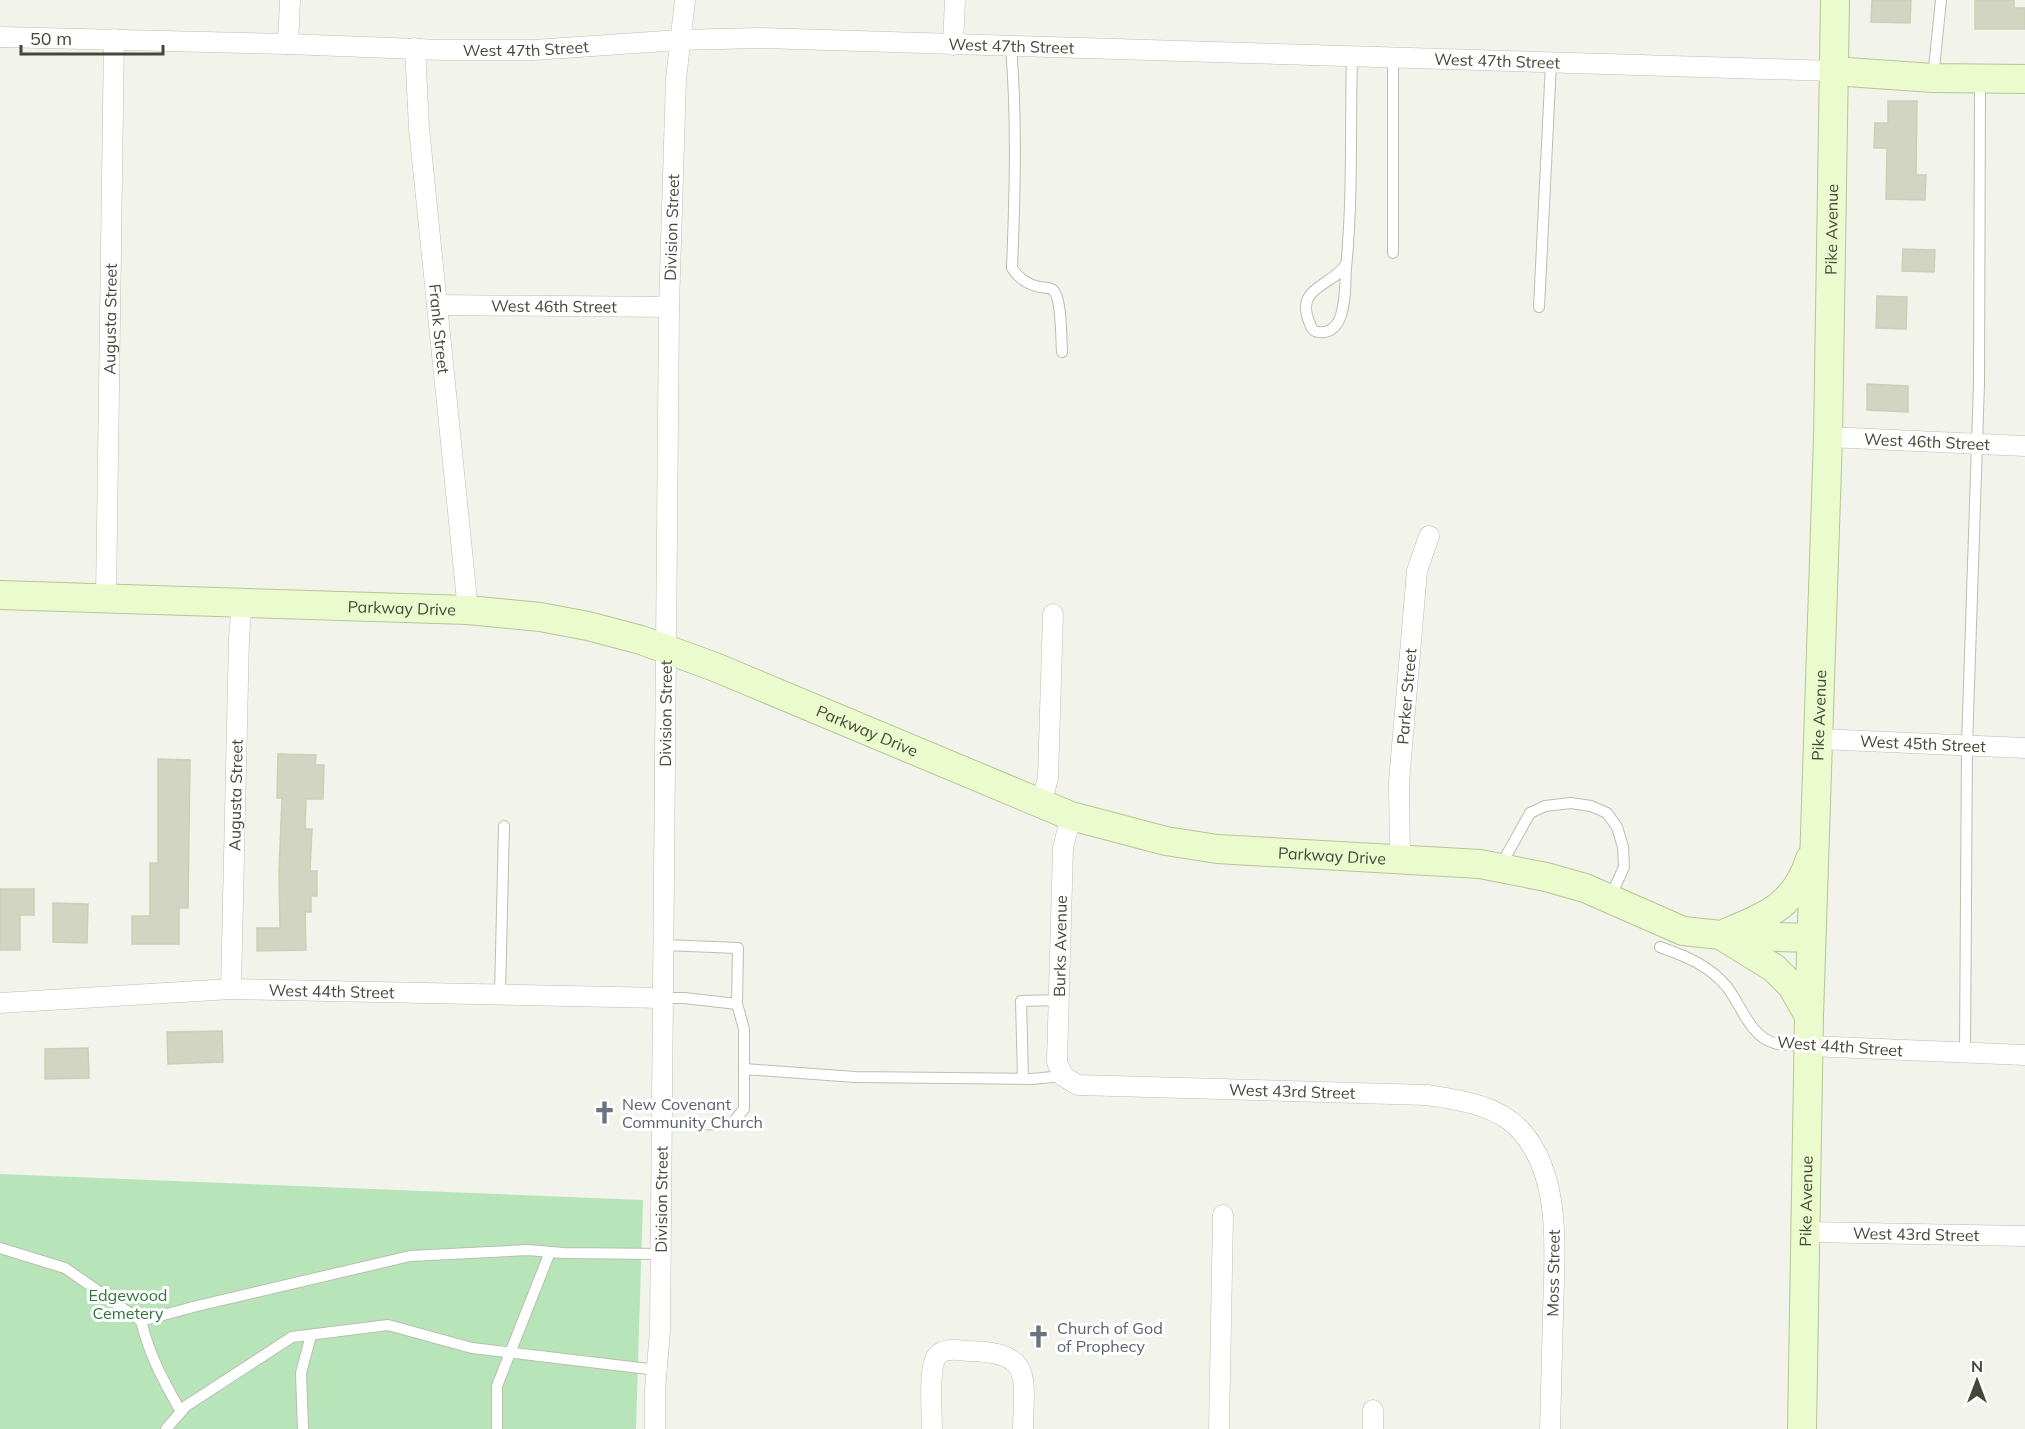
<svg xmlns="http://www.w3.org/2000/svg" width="2025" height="1429" viewBox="0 0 2025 1429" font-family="Mulish,sans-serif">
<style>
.green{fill:#b7e5b9}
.building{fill:#d1d5c1;stroke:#cad0b5;stroke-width:1.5}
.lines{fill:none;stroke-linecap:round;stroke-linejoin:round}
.lane-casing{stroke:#bbbfae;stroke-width:12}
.street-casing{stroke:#bbbfae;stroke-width:21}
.secondary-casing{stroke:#b6c595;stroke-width:30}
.lane{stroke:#fff;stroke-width:10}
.street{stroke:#fff;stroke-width:20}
.secondary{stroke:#ebfbce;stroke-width:28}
.labels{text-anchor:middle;stroke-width:6;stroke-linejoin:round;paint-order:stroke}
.street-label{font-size:16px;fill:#454839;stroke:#fff}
.worship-label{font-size:16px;fill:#5b616d;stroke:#fff;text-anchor:start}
.park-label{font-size:16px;fill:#30773f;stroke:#fff}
</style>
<rect width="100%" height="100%" fill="#f2f4eb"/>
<polygon class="green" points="0,1174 643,1200 636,1429 0,1429"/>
<g class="building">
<polygon points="1872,0 1911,0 1910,23 1871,22"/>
<polygon points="1975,0 2014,0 2014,8 2025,8 2025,29 1975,29"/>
<polygon points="1888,101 1917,101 1916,175 1926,175 1925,200 1886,199 1887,148 1874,148 1875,123 1888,123"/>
<polygon points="1903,249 1935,250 1934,272 1902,271"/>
<polygon points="1877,296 1907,297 1906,329 1876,328"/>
<polygon points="1867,384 1908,386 1908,412 1867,410"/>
<polygon points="278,754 316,755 315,765 324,765 323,799 306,799 305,829 312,829 310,871 317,871 317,896 311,896 311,912 305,912 306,950 257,951 257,928 280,928 279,872 282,798 277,798"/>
<polygon points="158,759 190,760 188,908 179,908 179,944 132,944 132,916 150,916 150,863 158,863"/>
<polygon points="0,889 34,889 34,915 20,915 20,950 0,950"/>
<polygon points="53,903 88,904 87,943 53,942"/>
<polygon points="222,1031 223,1062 168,1064 167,1032"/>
<polygon points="88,1048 89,1078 45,1079 45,1049"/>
</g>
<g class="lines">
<defs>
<g id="lane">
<path d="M1011 46C1017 120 1015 193 1012 268 1018 278 1027 284 1039 287 1044 288 1049 287 1053 290 1062 298 1061 339 1062 352"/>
<polyline points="1393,57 1393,253"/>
<polyline points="1933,78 1941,0"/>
<path d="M1346 264C1334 286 1293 286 1310 324 1311 328 1314 332 1319 332 1329 334 1337 326 1340 318 1346 302 1345 284 1346 268 1353 198 1350 126 1352 56"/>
<polyline points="1539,307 1551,63"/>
<polyline points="1500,867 1530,813 1545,806 1571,803 1591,806 1607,813 1617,827 1623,847 1624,867 1610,898"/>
<polyline points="664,945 738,948 737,1004"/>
<path d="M1660 947C1685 956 1709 965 1727 987 1741 1005 1750 1036 1774 1043 1783 1046 1796 1045 1806 1046"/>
<polyline points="500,994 504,826"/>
<polyline points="1965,1053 1967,746 1979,383 1980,81"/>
<polyline points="744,1069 855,1077 1032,1079 1063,1076"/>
<polyline points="1023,1078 1021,1001 1059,1000"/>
<polyline points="662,1123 731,1125 744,1109 744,1029 737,1004 684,998 663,998"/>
<path d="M0 1248 65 1268 141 1321C150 1357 163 1380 181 1412"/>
<polyline points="141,1321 197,1306 410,1256 528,1250 563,1253 660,1254"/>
<polyline points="166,1429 186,1406 292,1337 388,1325 472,1348 657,1370"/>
<polyline points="303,1429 301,1373 311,1335"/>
<polyline points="497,1429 497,1386 550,1252"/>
</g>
<g id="street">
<path id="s1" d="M0 37 288 44 442 50H534L680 40 759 38 1833 71"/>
<polyline points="288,44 290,0"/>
<polyline points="953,45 955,0"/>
<path id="s2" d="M415 48 419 128 468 610"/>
<path id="s3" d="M437 305 669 307"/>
<path id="s4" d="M1828 437 2025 446"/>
<path id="s5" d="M106 598 114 39"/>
<path id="s6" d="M1819 739 2025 748"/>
<polyline points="1041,804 1048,778 1053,614"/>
<path id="s7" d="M1071 816 1063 848 1057 1062 1063 1076 1078 1085 1427 1095C1460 1100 1500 1105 1523 1133 1563 1181 1554 1257 1553 1315 1552 1353 1551 1391 1550 1429"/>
<path id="s8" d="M1400 858 1399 782 1417 571 1429 536"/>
<path id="s9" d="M231 989 239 637 242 603"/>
<path id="s10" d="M0 1003 231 989 663 998"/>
<polyline points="1809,1046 2025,1055"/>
<path id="s11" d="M1806 1232 2025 1236"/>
<polyline points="1373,1410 1373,1429"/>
<path id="s12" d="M655 1429V1390L660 1331 669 307 676 79 685 0"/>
<path d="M932 1429C932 1413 928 1368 937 1356 944 1347 958 1350 968 1351 1033 1352 1024 1375 1023 1429"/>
<polyline points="1219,1429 1223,1215"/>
</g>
<g id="secondary">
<polyline points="1833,71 1933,78 2025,79"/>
<path id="s13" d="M0 595 468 610 540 617 588 626 641 640 715 667 1071 816 1166 841 1217 849 1480 864 1546 877 1585 888 1683 931 1721 935 1811 938"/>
<path d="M1728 932C1769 915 1796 904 1810 859"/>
<polyline points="1722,936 1774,968 1792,986 1809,1016"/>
<path id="s14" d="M1802 1429 1809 1016 1828 437 1835 0"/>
</g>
</defs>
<use href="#lane" class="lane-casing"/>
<use href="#street" class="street-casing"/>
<use href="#secondary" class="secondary-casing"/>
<use href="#lane" class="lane"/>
<use href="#street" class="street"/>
<use href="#secondary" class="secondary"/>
</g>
<defs>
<symbol id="church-bare" viewBox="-9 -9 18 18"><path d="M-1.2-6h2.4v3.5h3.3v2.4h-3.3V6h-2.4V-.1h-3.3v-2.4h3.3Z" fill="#6b7280" stroke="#fff" stroke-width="2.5" paint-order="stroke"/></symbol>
</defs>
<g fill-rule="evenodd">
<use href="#church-bare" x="588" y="1096" width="33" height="33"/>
<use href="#church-bare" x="1022" y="1320" width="33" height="33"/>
</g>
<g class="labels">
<g class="street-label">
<text dy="6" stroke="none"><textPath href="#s1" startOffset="1012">West 47th Street</textPath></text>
<text dy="6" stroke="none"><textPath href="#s1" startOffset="526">West 47th Street</textPath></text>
<text dy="6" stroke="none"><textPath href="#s1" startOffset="1498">West 47th Street</textPath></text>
<text dy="6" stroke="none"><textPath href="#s12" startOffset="1202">Division Street</textPath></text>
<text dy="6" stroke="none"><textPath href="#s14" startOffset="1200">Pike Avenue</textPath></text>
<text dy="6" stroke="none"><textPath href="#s3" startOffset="117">West 46th Street</textPath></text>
<text dy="6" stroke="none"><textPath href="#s5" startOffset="279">Augusta Street</textPath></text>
<text dy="6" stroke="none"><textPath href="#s2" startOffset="282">Frank Street</textPath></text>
<text dy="6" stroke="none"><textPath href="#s4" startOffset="99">West 46th Street</textPath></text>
<text dy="6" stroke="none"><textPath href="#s13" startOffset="402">Parkway Drive</textPath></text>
<text dy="6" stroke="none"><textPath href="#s8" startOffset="162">Parker Street</textPath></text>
<text dy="6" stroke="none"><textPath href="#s12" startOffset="716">Division Street</textPath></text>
<text dy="6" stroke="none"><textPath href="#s14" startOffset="714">Pike Avenue</textPath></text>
<text dy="6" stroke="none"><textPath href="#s13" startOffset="888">Parkway Drive</textPath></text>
<text dy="6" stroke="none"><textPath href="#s6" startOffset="104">West 45th Street</textPath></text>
<text dy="6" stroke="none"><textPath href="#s9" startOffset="194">Augusta Street</textPath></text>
<text dy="6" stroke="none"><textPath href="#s13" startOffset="1374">Parkway Drive</textPath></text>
<text transform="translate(1060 946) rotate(-89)" y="6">Burks Avenue</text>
<text dy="6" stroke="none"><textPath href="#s10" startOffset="332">West 44th Street</textPath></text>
<text transform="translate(1840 1046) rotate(4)" y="6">West 44th Street</text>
<text dy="6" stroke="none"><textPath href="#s7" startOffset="494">West 43rd Street</textPath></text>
<text dy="6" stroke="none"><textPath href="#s12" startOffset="230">Division Street</textPath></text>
<text dy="6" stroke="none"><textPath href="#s14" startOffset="228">Pike Avenue</textPath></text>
<text dy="6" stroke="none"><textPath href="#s11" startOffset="110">West 43rd Street</textPath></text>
<text transform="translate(1553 1273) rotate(-89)" y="6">Moss Street</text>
</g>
<g class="worship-label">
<text x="622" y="1110">New Covenant<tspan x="622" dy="18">Community Church</tspan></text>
<text x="1057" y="1334">Church of God<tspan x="1057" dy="18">of Prophecy</tspan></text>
</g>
<g class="park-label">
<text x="128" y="1301">Edgewood<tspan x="128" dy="18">Cemetery</tspan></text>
</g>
</g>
<g transform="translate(1977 1381)" stroke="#ffffff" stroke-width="4.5" paint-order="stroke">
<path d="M0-4.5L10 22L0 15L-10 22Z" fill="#454839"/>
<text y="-9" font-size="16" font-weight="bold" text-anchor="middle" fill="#454839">N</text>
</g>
<path d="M21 45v9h142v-9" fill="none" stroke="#454839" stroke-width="3"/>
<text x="30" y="45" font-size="18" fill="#454839" stroke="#ffffff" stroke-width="4.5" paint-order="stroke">50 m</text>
</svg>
